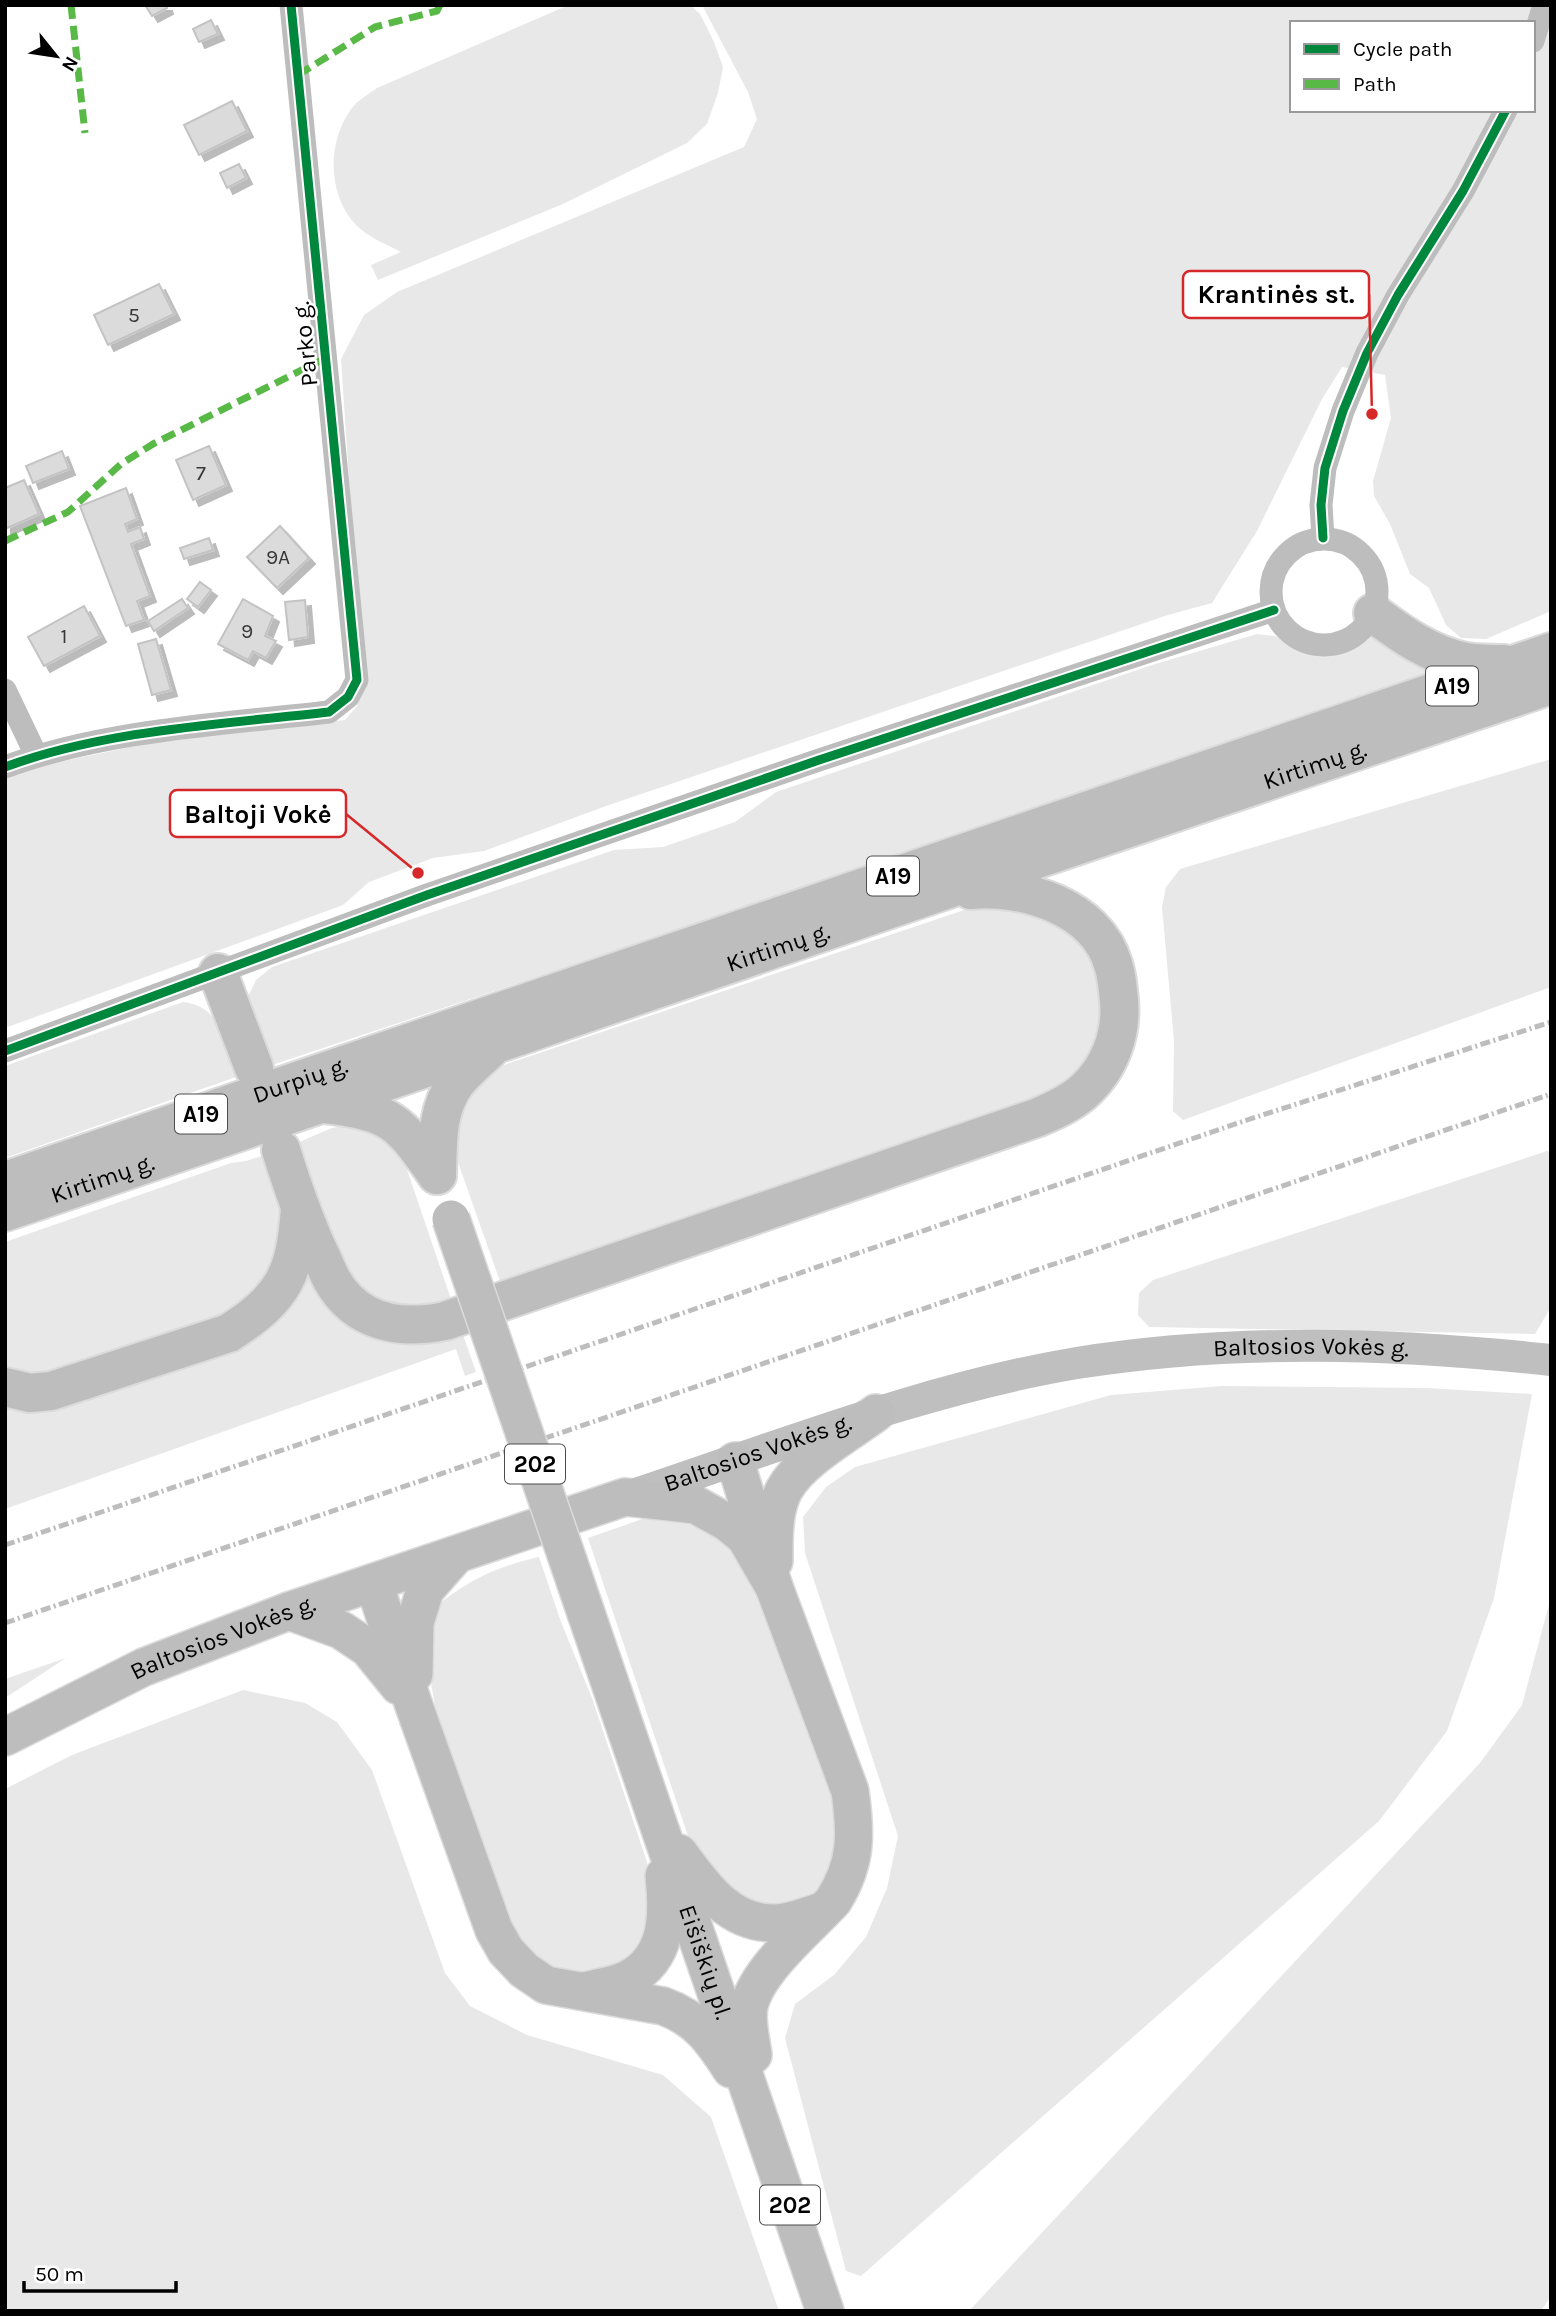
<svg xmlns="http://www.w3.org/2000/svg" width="1556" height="2316" viewBox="0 0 1556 2316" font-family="Karla,sans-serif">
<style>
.green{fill:#e8e8e8;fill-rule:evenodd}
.building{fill:#dbdbdb;stroke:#c3c3c3;stroke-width:2;filter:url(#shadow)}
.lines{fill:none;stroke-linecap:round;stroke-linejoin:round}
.primary-casing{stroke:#dbdbdb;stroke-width:40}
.highway-casing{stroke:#dbdbdb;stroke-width:42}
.street{stroke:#bdbdbd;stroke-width:23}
.secondary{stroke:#bfbfbf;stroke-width:32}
.primary{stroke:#bdbdbd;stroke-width:37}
.highway{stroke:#bdbdbd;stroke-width:38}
.rail{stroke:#bdbdbd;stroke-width:5;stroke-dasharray:10 3.5 2 3.5;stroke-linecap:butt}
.primary-bridge-casing{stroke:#dbdbdb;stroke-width:40;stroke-linecap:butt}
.primary-bridge{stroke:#bdbdbd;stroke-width:37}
.quiet{stroke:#58b947;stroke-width:7;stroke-dasharray:14 7;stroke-linecap:butt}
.cycleway-casing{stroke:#fff;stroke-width:13}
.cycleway{stroke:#00873e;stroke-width:9}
.labels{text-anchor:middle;stroke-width:5;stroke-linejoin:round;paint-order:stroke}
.number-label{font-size:21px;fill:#373737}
.shield{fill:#fff;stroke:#4c4c4c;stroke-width:2}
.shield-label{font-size:23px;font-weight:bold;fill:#000}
.street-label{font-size:24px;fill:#000;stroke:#fff}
.leader{fill:none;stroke:#d62828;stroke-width:2.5}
.callout-dot{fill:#d62828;stroke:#fff;stroke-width:2.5}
.callout{fill:#fff;stroke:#d62828;stroke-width:2.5}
.callout-label{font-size:26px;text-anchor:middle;font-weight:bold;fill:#000}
</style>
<defs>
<filter id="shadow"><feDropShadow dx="6" dy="6" stdDeviation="0" flood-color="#0004"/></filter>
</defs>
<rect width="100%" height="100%" fill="#fff"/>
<g class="green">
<path d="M569 5H690L700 14 714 42 723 67 718 93 707 124 687 143 563 204 378 280 371 265 401 252C386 244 367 237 355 224 327 193 327 141 352 108 358 100 369 94 377 88Z"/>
<path d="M702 5H1551V611L1486 639 1461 638 1446 625 1429 588 1410 574 1390 524 1374 496 1373 481 1391 418 1385 375 1342 367 1322 399 1257 531 1212 603 1168 615 606 806 484 851 433 858 369 882 343 905 5 1028V778L30 768 155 742 345 720 357 706 363 690 341 359 364 315 397 292 744 147 757 119 748 92ZM1292 23H1533V110H1292Z"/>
<polygon points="1257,634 1275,636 1309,652 1321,655 1348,650 1375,634 1441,676 263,1068 247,999 256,980 272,967 614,850 663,847 735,822 776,792 1152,665"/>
<polygon points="1551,759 1551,987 1183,1120 1173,1111 1174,1041 1162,907 1166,887 1180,869"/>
<polygon points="1003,900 1086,937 1110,1020 1073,1089 503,1290 447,1131 449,1118 492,1069 988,902"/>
<path d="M183 1002C222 1006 226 1045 239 1076L5 1158V1066Z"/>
<polygon points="354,1124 399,1146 454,1308 420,1317 351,1290 292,1145 332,1128"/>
<polygon points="1547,1151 1551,1152 1551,1307 1535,1334 1149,1327 1138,1315 1139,1293 1153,1280"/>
<polygon points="265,1155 286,1214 263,1299 59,1380 5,1377 5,1242 231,1163 246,1161"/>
<polygon points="303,1266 320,1286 461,1329 476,1372 465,1376 456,1349 5,1509 5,1399 243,1337"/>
<polygon points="1222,1386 1426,1388 1532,1394 1494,1598 1447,1731 1379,1821 861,2276 846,2271 785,2038 795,2004 834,1975 866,1937 887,1888 898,1836 805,1553 803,1517 826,1487 855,1467 1111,1395"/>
<polygon points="673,1514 717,1531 750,1569 835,1801 838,1843 826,1883 797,1911 737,1904 691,1845 588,1538 648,1517"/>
<path d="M539 1557 561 1622 592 1698 646 1859 655 1892 650 1930 628 1959 612 1971 570 1976 540 1964 511 1933 438 1721 430 1678 434 1608C468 1580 496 1567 539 1557Z"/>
<polygon points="1551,1597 1551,2296 1541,2311 969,2311 1480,1763 1522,1705"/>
<polygon points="66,1658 5,1698 5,1679"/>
<polygon points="243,1690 305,1703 337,1722 372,1770 445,1973 470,2006 527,2035 663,2075 711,2117 779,2311 5,2311 5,1789 72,1755"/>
</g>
<g class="building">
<polygon points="145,5 166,5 167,8 152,16"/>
<polygon points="211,20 218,34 199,42 193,29"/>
<polygon points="232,101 247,131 199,155 184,125"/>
<polygon points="239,164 246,178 227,188 220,173"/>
<polygon points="159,284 174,314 108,345 94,315"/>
<polygon points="209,446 226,485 193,500 176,460"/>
<polygon points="62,451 69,469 33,483 26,466"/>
<polygon points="24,480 39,514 5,529 5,488"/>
<polygon points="126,488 137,519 125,524 128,532 140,527 144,539 131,544 150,596 137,601 144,620 126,626 80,506"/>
<polygon points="280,526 309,558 277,588 247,557"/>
<polygon points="209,538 213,550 184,559 180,548"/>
<polygon points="200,582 211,590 198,607 187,599"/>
<polygon points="182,599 188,608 154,631 148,621"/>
<polygon points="243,599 273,616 265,636 276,641 266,658 253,651 248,660 218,644"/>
<polygon points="305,600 308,637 289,640 285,602"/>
<polygon points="84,606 100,636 44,666 28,637"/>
<polygon points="156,639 171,690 152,695 138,644"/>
</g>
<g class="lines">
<defs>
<g id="primary">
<path d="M735 1461 774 1587 850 1791C856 1834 857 1863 833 1901 807 1929 757 1970 749 2006 746 2022 751 2039 753 2055"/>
<path d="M774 1561C774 1539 773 1511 784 1490 800 1460 849 1433 876 1413"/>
<path d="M374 1583 413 1703 494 1930 506 1951 524 1970 546 1985 663 2006C697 2018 713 2040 731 2069"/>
<polyline points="289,1611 341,1630 368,1648 399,1686"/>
<path id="s2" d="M586 1613 825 2311"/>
<polyline points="414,1674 415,1623 425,1590 455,1556"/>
<path id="s3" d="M5 1737 144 1667 289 1611 625 1497 696 1505 728 1523 745 1537 774 1587"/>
<path d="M679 1853C704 1887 729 1924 775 1923 791 1923 808 1915 823 1911"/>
<path d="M585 1991C599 1987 616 1985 628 1979 669 1958 668 1914 664 1876"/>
</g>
<g id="highway">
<path d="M1373 613C1401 634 1430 655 1466 662 1478 664 1492 664 1504 664"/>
<polyline points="218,973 254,1068"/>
<path d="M323 1104C392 1112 398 1120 437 1175"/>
<path d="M281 1150C291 1182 302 1214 316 1246 322 1257 326 1269 332 1280 356 1323 401 1330 445 1321L1036 1118C1053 1111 1069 1104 1083 1092 1109 1069 1122 1035 1119 1001 1118 988 1117 976 1113 964 1096 907 1024 885 971 890"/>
<path d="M437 1175C438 1144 436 1111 455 1084 465 1071 479 1060 490 1049"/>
<path id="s4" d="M5 1181 1551 652"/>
<path id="s5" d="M5 1212 934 894 1551 685"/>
<path d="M5 1387 30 1393 51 1391 229 1333C285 1297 295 1274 300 1209"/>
</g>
</defs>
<use href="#primary" class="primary-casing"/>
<use href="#highway" class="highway-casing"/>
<g class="street">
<polyline points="1533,41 1544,5"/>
<polyline points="1323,538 1321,505 1325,468 1343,411 1367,353 1398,295 1463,191 1506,110"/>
<circle cx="1324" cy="592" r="53"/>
<polyline points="5,690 36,755"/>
<path d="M5 767C105 730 224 724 329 712L348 697 357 680 291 5"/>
<polyline points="5,1051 427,895 819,760 1274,610"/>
</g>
<path class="secondary" id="s1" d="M627 1497C772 1449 926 1388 1077 1363 1235 1338 1392 1343 1551 1360"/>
<use href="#primary" class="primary"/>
<use href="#highway" class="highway"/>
<g class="rail">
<polyline points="5,1545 1247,1120 1551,1022"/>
<polyline points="5,1623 1551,1094"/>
</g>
<defs>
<polyline id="primary-bridge" points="451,1219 586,1613"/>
</defs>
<use href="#primary-bridge" class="primary-bridge-casing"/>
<use href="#primary-bridge" class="primary-bridge"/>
<g class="quiet">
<polyline points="71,5 85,133"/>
<polyline points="298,75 375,27 437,11 440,5"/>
<polyline points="5,541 68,512 121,464 153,444 326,358"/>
</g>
<defs>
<g id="cycleway">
<polyline points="1323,538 1321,505 1325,468 1343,411 1367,353 1398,295 1463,191 1506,110"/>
<path d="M5 767C105 730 224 724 329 712L348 697 357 680 291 5"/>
<polyline points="5,1051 427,895 819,760 1274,610"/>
</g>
</defs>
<use href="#cycleway" class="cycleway-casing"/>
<use href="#cycleway" class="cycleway"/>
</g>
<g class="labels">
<g class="number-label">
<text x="134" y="322">5</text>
<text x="201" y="480">7</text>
<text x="278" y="564">9A</text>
<text x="247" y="638">9</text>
<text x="64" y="643">1</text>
</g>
<g class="shield">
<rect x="1426" y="666.5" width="52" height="39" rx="5"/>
<rect x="867" y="856.5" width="52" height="39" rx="5"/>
<rect x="175" y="1094.5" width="52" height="39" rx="5"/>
<rect x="505" y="1444.5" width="60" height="39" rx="5"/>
<rect x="760" y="2185.5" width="60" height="39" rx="5"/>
</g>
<g class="shield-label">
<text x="1452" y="694">A19</text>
<text x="893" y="884">A19</text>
<text x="201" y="1122">A19</text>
<text x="535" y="1472">202</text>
<text x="790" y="2213">202</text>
</g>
<g class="street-label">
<text transform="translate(305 344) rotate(-96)" y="8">Parko g.</text>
<text dy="8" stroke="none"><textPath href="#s5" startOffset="1384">Kirtimų g.</textPath></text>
<text dy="8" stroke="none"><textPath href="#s5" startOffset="817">Kirtimų g.</textPath></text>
<text dy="8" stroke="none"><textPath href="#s4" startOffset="312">Durpių g.</textPath></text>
<text dy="8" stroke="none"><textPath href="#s5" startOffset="103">Kirtimų g.</textPath></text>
<text dy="8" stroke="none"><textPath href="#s1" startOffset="705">Baltosios Vokės g.</textPath></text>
<text dy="8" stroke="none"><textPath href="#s1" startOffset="138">Baltosios Vokės g.</textPath></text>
<text dy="8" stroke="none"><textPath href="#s3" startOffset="240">Baltosios Vokės g.</textPath></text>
<text dy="8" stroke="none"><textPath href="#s2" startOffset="369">Eišiškių pl.</textPath></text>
</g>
</g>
<path class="leader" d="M1372 414L1369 294M418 873L346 814"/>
<g class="callout-dot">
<circle cx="1372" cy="414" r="7"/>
<circle cx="418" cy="873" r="7"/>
</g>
<g class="callout">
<rect x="1183" y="271" width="186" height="47" rx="7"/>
<rect x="170" y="790" width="176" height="47" rx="7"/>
</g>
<g class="callout-label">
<text x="1276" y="303">Krantinės st.</text>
<text x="258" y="823">Baltoji Vokė</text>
</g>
<rect width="1556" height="2316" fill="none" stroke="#000000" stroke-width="14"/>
<rect x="1290" y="21" width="245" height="91" fill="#ffffff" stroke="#999999" stroke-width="2"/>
<rect x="1304" y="44" width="35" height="10" fill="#00873e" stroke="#999999" stroke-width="2"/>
<text x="1353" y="56" font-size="21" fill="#000000">Cycle path</text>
<rect x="1304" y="79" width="35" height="10" fill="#58b947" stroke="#999999" stroke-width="2"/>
<text x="1353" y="91" font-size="21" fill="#000000">Path</text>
<g transform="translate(56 56) rotate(120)" stroke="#ffffff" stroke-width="5" paint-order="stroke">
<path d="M0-5L12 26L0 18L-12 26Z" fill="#000000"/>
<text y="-10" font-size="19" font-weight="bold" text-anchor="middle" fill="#000000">N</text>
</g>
<path d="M24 2281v10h152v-10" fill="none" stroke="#000000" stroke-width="3.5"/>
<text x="35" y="2281" font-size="21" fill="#000000" stroke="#ffffff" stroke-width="5" paint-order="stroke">50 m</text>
</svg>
